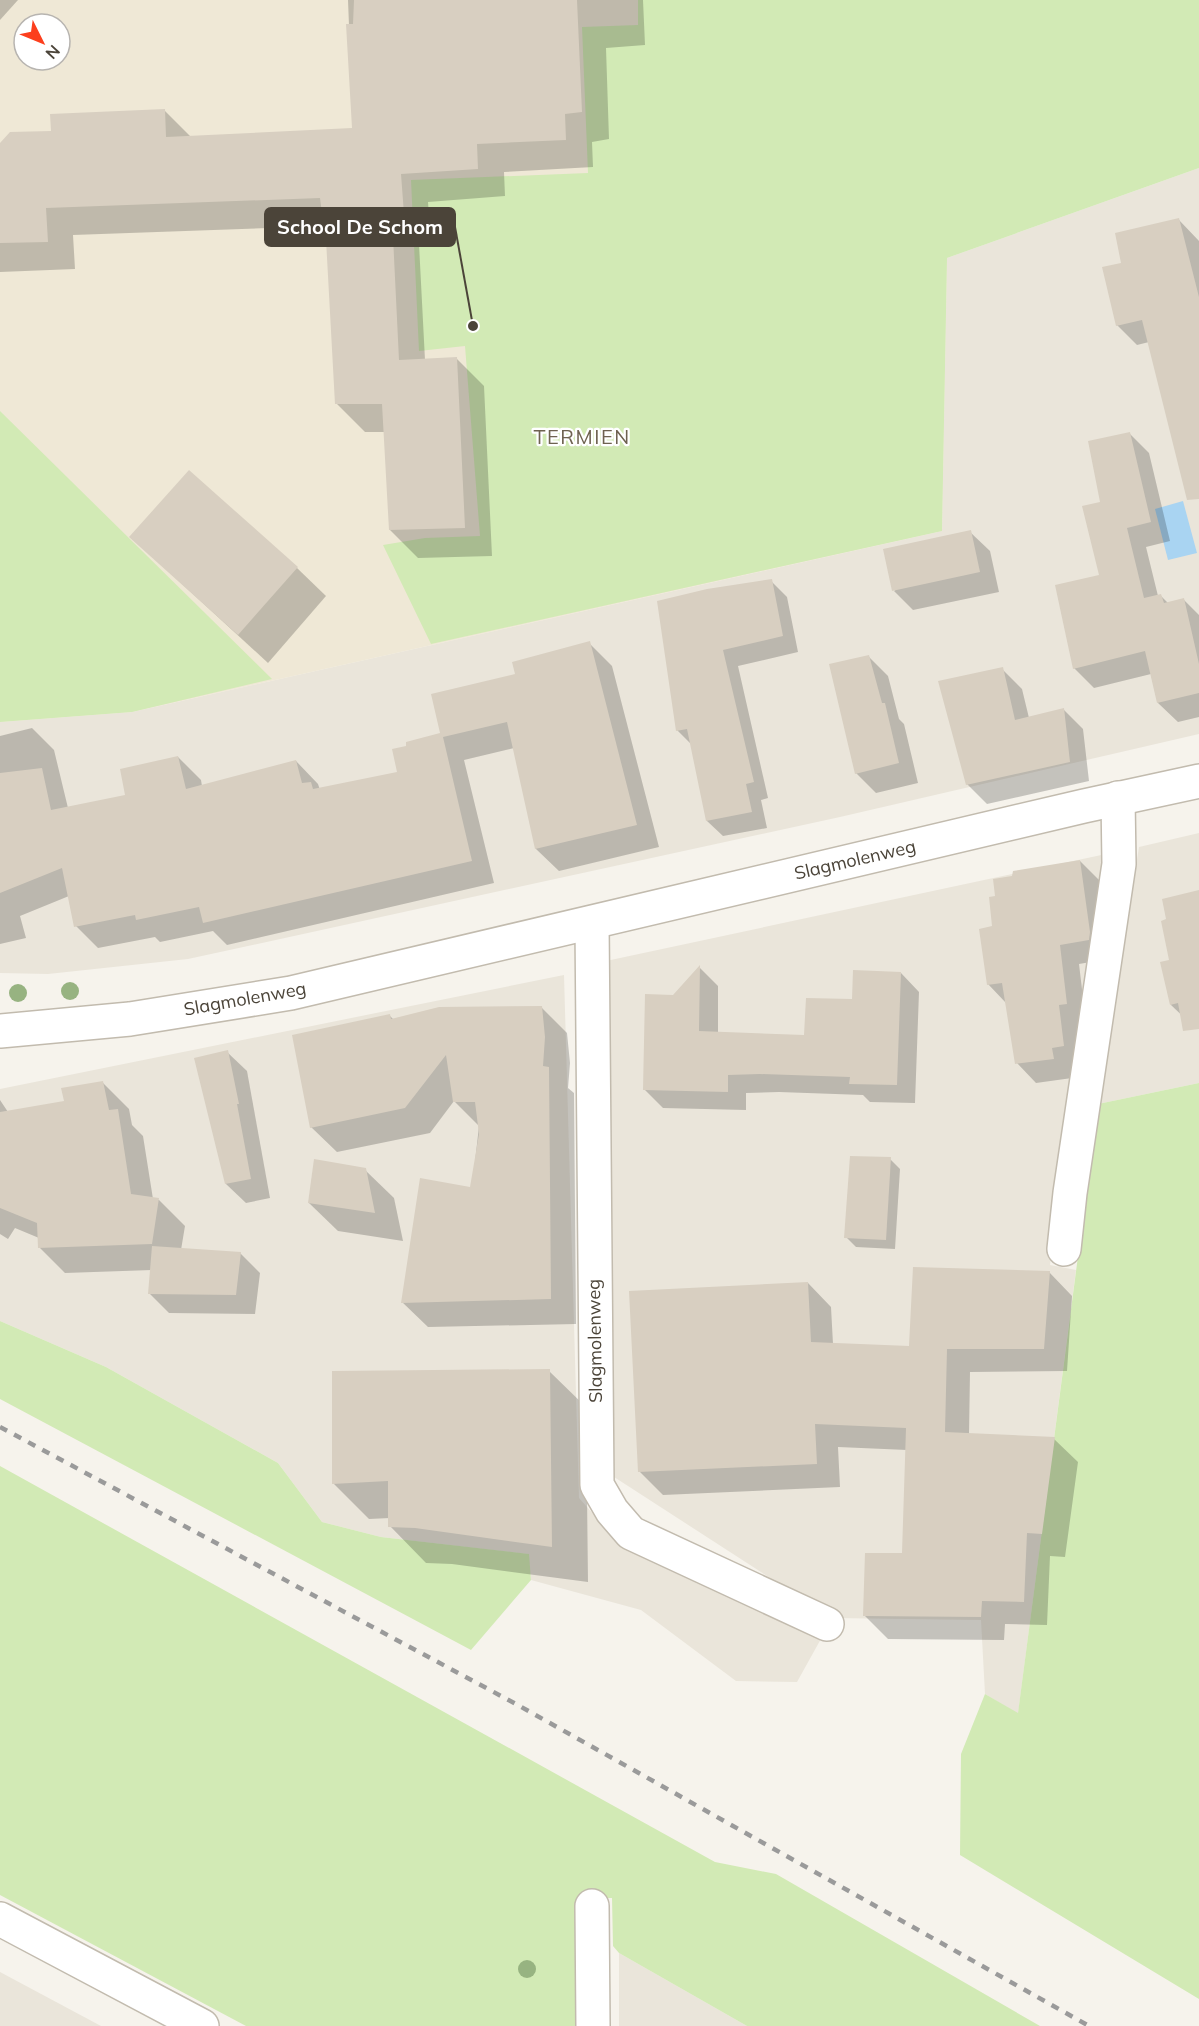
<svg xmlns="http://www.w3.org/2000/svg" width="1199" height="2026" viewBox="0 0 1199 2026" font-family="Mulish,sans-serif">
<style>
.residential{fill:#eae5da}
.education{fill:#efe8d6;fill-rule:evenodd}
.green{fill:#d2eab5}
.water{fill:#a9d4f2}
.shadow{fill:#0003}
.building{fill:#d8cfc1}
.lines{fill:none;stroke-linecap:round;stroke-linejoin:round}
.minor-casing{stroke:#c2bbae;stroke-width:36}
.minor{stroke:#fff;stroke-width:33}
.rail{stroke:#9a9a9a;stroke-width:4.5;stroke-dasharray:8 8;stroke-linecap:butt}
.tree{fill:#97b381}
.labels{text-anchor:middle;stroke-width:4.5;stroke-linejoin:round;paint-order:stroke}
.street-label{font-size:18px;fill:#4b4439;stroke:#fff}
.neighbourhood-label{font-size:20px;letter-spacing:1.5px;fill:#6e6250;stroke:#fff}
.leader{fill:none;stroke:#4b4439;stroke-width:2}
.callout-dot{fill:#4b4439;stroke:#fff;stroke-width:2}
.callout{fill:#4b4439;stroke:#4b4439;stroke-width:2}
.callout-label{font-size:20px;text-anchor:middle;font-weight:bold;fill:#fff}
</style>
<rect width="100%" height="100%" fill="#f6f3ec"/>
<g class="residential">
<polygon points="1199,168 1199,734 840,817 188,959 48,974 0,973 0,722 132,712 942,531 947,258"/>
<polygon points="1199,833 1199,1083 1098,1104 1139,847"/>
<polygon points="1106,854 1050,1265 1076,1270 1018,1714 985,1694 981,1620 832,1618 611,1475 606,961"/>
<polygon points="564,975 579,1498 619,1543 822,1637 797,1682 736,1681 641,1610 531,1580 528,1554 381,1537 322,1522 278,1463 106,1367 0,1321 0,1089"/>
<polygon points="619,1953 747,2026 619,2026"/>
<polygon points="0,1972 101,2026 0,2026"/>
</g>
<path class="education" d="M0 0H751L947 258 942 531 132 712 0 722ZM24 24H60V60H24Z"/>
<g class="green">
<polygon points="638,0 1199,0 1199,168 947,258 942,531 431,644 383,545 425,538 480,536 465,346 419,351 411,180 588,173 582,27 638,25"/>
<polygon points="0,411 272,679 132,712 0,722"/>
<polygon points="1199,1083 1199,1999 960,1855 961,1754 985,1694 1018,1713 1098,1104"/>
<polygon points="0,1321 106,1367 278,1463 322,1522 381,1537 529,1554 531,1580 471,1650 0,1399"/>
<polygon points="0,1466 715,1862 776,1874 1040,2026 747,2026 619,1953 613,1946 612,1898 576,1898 580,2026 246,2026 0,1895"/>
</g>
<polygon class="water" points="1183,501 1197,553 1168,560 1155,509"/>
<g class="shadow">
<polygon points="0,0 18,0 0,20"/>
<polygon points="348,0 643,0 645,45 606,48 609,139 592,142 593,167 504,172 505,196 428,202 431,242 419,244 425,360 456,358 484,386 492,556 418,558 390,530 385,432 365,432 337,404 327,226 73,235 75,269 0,272 0,146 164,110 191,137 353,129"/>
<polygon points="1179,220 1199,241 1199,469 1149,342 1137,345 1117,325 1123,264"/>
<polygon points="1129,433 1149,453 1170,541 1146,547 1158,596 1161,596 1168,603 1184,600 1199,615 1199,717 1178,722 1158,703 1151,674 1094,688 1074,668 1101,576 1102,503"/>
<polygon points="970,532 990,551 999,592 913,610 894,591"/>
<polygon points="131,537 297,568 326,596 268,663"/>
<polygon points="771,581 787,597 798,652 738,666 768,798 761,800 767,828 723,836 707,821 691,744 677,730 659,602"/>
<polygon points="589,643 612,666 659,847 559,871 536,849 514,748 464,760 494,883 227,945 213,931 160,942 155,937 98,948 76,926 69,896 20,916 26,938 0,944 0,736 32,728 54,750 68,808 127,796 178,757 201,780 202,786 296,761 318,784 320,790 399,773 442,735 517,675"/>
<polygon points="868,656 888,676 899,719 904,724 918,783 876,793 856,773"/>
<polygon points="1002,669 1022,689 1029,718 1063,709 1083,729 1089,781 987,804 967,784"/>
<polygon points="1080,861 1100,881 1108,959 1079,964 1086,1023 1078,1025 1083,1065 1071,1067 1072,1078 1036,1083 1017,1063 1006,1003 988,984 994,927"/>
<polygon points="1199,892 1199,1022 1191,1024 1171,1005"/>
<polygon points="700,968 718,986 718,1034 805,1036 901,973 919,992 915,1103 870,1102 863,1095 779,1092 746,1093 746,1110 663,1108 645,1090 673,996"/>
<polygon points="542,1008 567,1033 570,1063 568,1088 574,1093 576,1324 428,1327 402,1302 472,1189 479,1126 454,1101 430,1133 337,1152 311,1127 389,1015 394,1020"/>
<polygon points="227,1052 247,1071 270,1198 246,1203 226,1184"/>
<polygon points="103,1083 129,1109 132,1125 143,1136 153,1199 159,1200 185,1226 181,1250 240,1253 260,1273 255,1314 169,1313 150,1294 152,1270 65,1273 39,1247 39,1238 15,1228 8,1239 0,1234 0,1100 8,1112 65,1102"/>
<polygon points="890,1159 900,1169 895,1249 856,1247 846,1237"/>
<polygon points="365,1170 394,1198 403,1241 338,1231 309,1203"/>
<polygon points="1049,1272 1072,1296 1067,1371 970,1372 969,1435 1054,1439 1078,1462 1065,1557 1050,1556 1047,1625 1005,1624 1004,1640 888,1639 865,1616 903,1555 907,1450 838,1447 840,1487 663,1495 639,1471 808,1283 831,1307 833,1344 911,1347"/>
<polygon points="549,1371 586,1407 588,1582 452,1564 426,1563 390,1526 390,1518 369,1519 333,1483"/>
</g>
<g class="building">
<polygon points="354,0 577,0 582,112 565,114 566,140 477,144 478,169 401,174 404,214 392,216 399,360 457,357 465,528 389,530 382,404 335,404 325,221 323,221 320,198 46,208 48,242 0,243 0,143 10,132 51,131 50,114 165,109 166,137 352,128 346,24 353,24"/>
<polygon points="1179,218 1199,297 1199,499 1187,500 1142,320 1116,326 1102,267 1121,263 1115,233"/>
<polygon points="1130,432 1151,522 1127,528 1144,598 1161,594 1164,603 1184,598 1199,664 1199,693 1157,703 1145,651 1073,669 1055,585 1099,575 1082,506 1100,502 1088,441"/>
<polygon points="189,470 298,567 238,635 129,537"/>
<polygon points="971,530 980,572 892,591 883,549"/>
<polygon points="772,579 783,636 723,650 754,782 746,784 752,812 706,821 687,729 676,731 657,601 707,589"/>
<polygon points="590,641 637,825 535,849 507,722 443,737 472,861 203,923 199,907 136,920 135,915 74,927 62,868 0,893 0,773 42,768 51,810 125,795 120,769 178,756 186,789 296,760 302,783 311,782 313,789 397,772 392,749 406,746 406,742 440,733 431,694 515,674 512,662"/>
<polygon points="869,655 882,703 885,703 899,763 855,774 829,664"/>
<polygon points="1003,667 1015,720 1064,708 1070,762 966,785 938,681"/>
<polygon points="1080,860 1090,932 1089,940 1060,945 1067,1004 1059,1005 1064,1046 1052,1048 1054,1059 1015,1064 1002,983 987,985 979,929 992,926 989,897 995,896 993,879 1012,876 1013,871"/>
<polygon points="1199,890 1199,1029 1183,1031 1178,1003 1170,1005 1160,962 1169,960 1161,921 1166,919 1162,899"/>
<polygon points="700,965 699,1031 804,1035 806,998 852,999 853,970 901,972 897,1085 849,1084 850,1077 760,1074 728,1075 728,1092 643,1090 645,994 673,995"/>
<polygon points="542,1006 545,1037 543,1066 549,1067 551,1299 401,1303 420,1178 470,1187 479,1134 475,1102 453,1102 446,1055 405,1108 310,1128 292,1035 390,1014 391,1019 439,1007"/>
<polygon points="228,1050 239,1104 237,1104 251,1179 225,1184 194,1058"/>
<polygon points="103,1081 109,1110 118,1109 131,1194 159,1198 152,1244 38,1248 37,1223 0,1208 0,1112 64,1101 61,1088"/>
<polygon points="850,1156 891,1157 886,1240 844,1238"/>
<polygon points="314,1159 366,1168 375,1213 308,1203"/>
<polygon points="152,1246 241,1252 236,1295 148,1294"/>
<polygon points="913,1267 1050,1271 1044,1349 947,1349 945,1432 1055,1437 1042,1534 1027,1533 1024,1602 982,1601 981,1617 863,1616 865,1553 902,1553 906,1428 815,1424 817,1464 638,1472 629,1291 808,1282 811,1342 909,1346"/>
<polygon points="550,1369 552,1547 415,1528 388,1527 388,1481 332,1484 332,1371"/>
</g>
<g class="lines">
<defs>
<g id="minor">
<polyline points="592,923 597,1485 612,1511 631,1533 827,1624"/>
<polyline points="0,1031 130,1019 291,993 1084,806 1199,781"/>
<polyline points="1064,1249 1070,1193 1119,864 1118,798"/>
<polyline points="592,1906 593,2026"/>
<polyline points="0,1919 202,2026"/>
</g>
</defs>
<use href="#minor" class="minor-casing"/>
<use href="#minor" class="minor"/>
<polyline class="rail" points="0,1427 516,1704 1089,2026"/>
</g>
<g class="tree">
<circle cx="70" cy="991" r="9"/>
<circle cx="18" cy="993" r="9"/>
<circle cx="527" cy="1969" r="9"/>
</g>
<g class="labels">
<g class="street-label">
<text transform="translate(855 860) rotate(-13)" y="6">Slagmolenweg</text>
<text transform="translate(245 999) rotate(-10)" y="6">Slagmolenweg</text>
<text transform="translate(595 1341) rotate(-91)" y="6">Slagmolenweg</text>
</g>
<g class="neighbourhood-label">
<text x="582" y="444">TERMIEN</text>
</g>
</g>
<path class="leader" d="M473 326L455 227"/>
<circle class="callout-dot" cx="473" cy="326" r="6"/>
<rect class="callout" x="265" y="208" width="190" height="38" rx="6"/>
<g class="callout-label">
<text x="360" y="234">School De Schom</text>
</g>
<g transform="translate(42 42) rotate(133)"><circle r="28" fill="#ffffff" stroke="#b7b4b0" stroke-width="1.5"/>
<path d="M0-4.5L10 22L0 15L-10 22Z" fill="#fc3f1d"/>
<text y="-9" font-size="16" font-weight="bold" text-anchor="middle" fill="#4b4439">N</text>
</g>
</svg>
